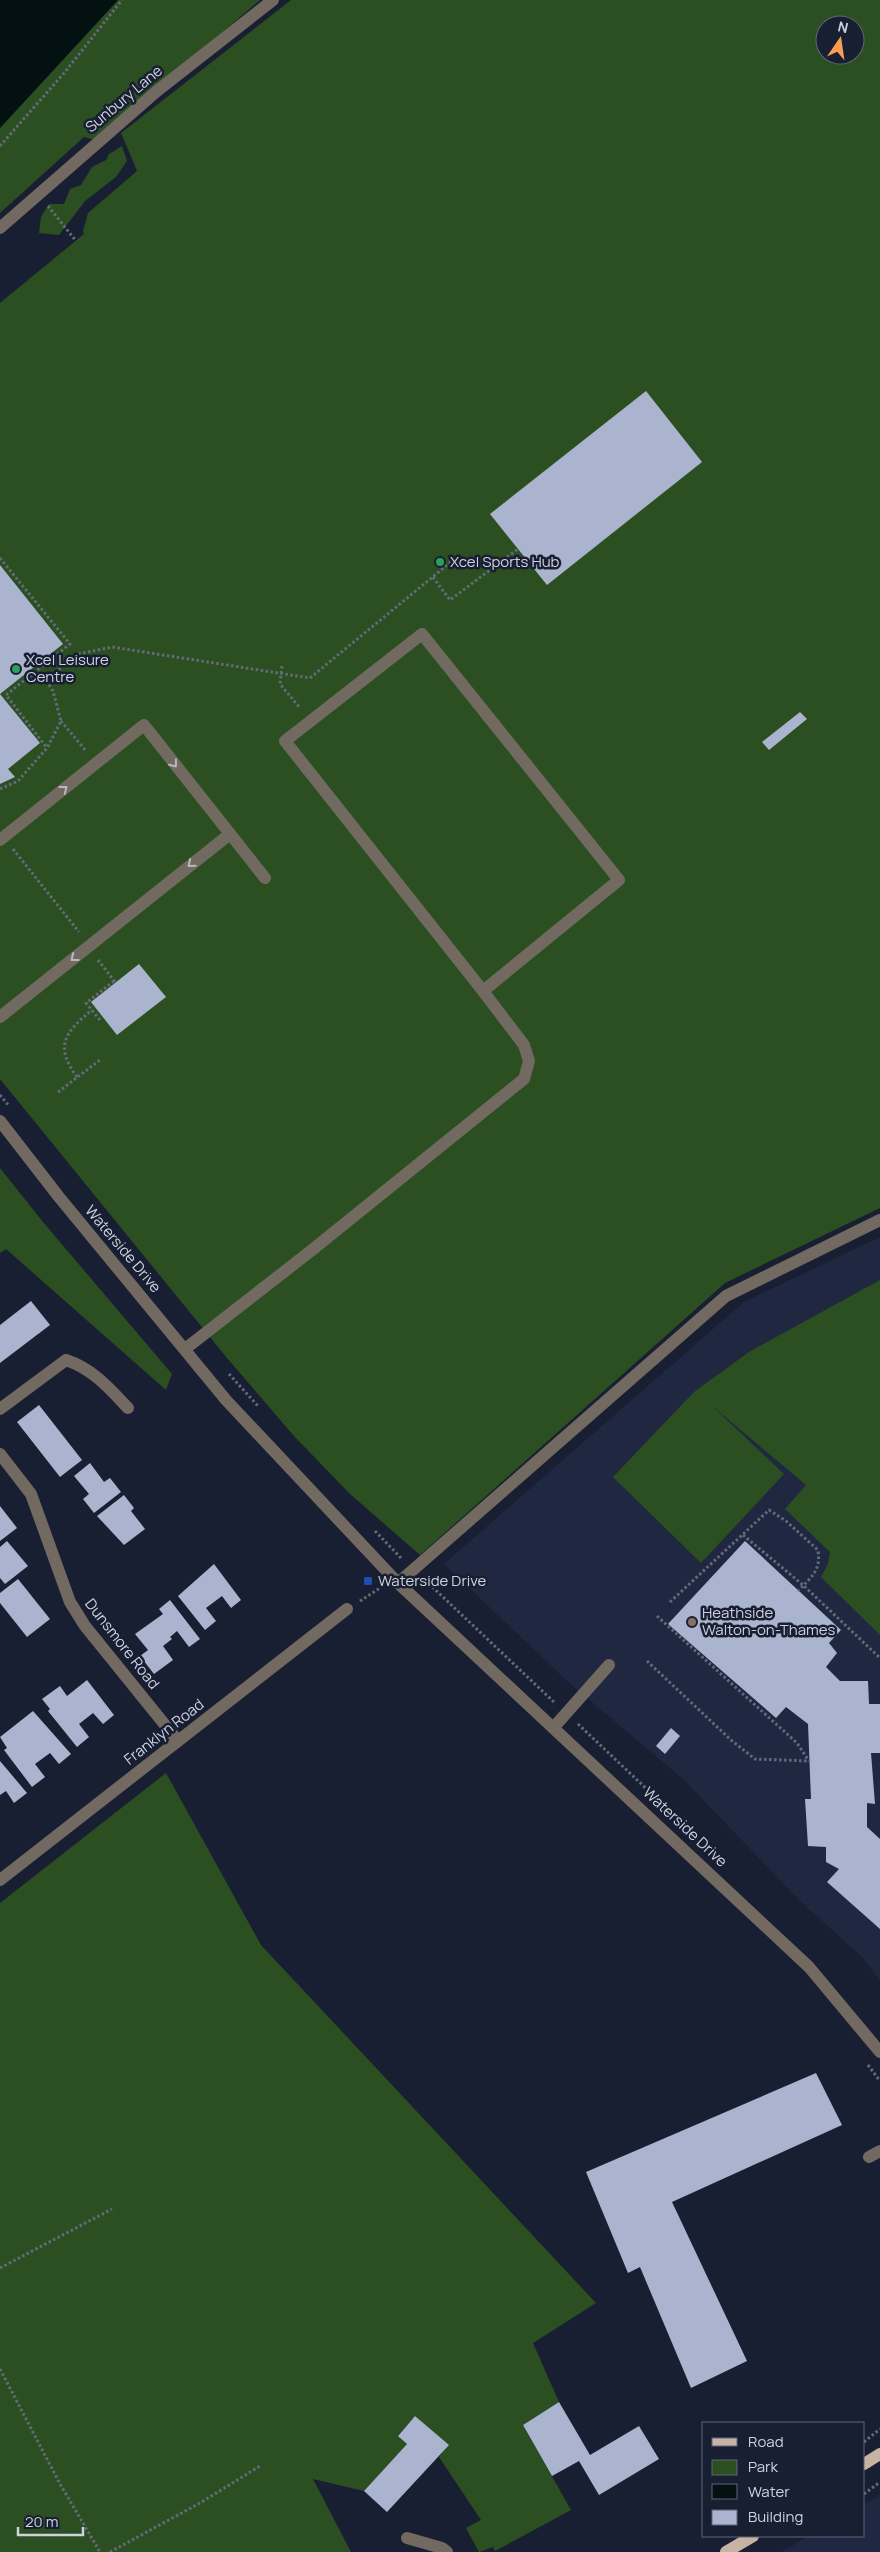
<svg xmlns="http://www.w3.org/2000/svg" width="880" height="2552" viewBox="0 0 880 2552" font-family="Manrope,sans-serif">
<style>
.built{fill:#202841}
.green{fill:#2c4f21;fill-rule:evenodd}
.water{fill:#041112}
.building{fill:#abb4ce}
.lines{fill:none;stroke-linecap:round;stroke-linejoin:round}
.path{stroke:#646a7b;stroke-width:3;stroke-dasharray:2.5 2.5;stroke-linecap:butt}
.minor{stroke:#726961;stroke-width:12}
.major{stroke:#c7b3a3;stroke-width:12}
.oneway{stroke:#b7b8c0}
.leisure-dot{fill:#2e9e5b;stroke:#181f32;stroke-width:2}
.transit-dot{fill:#1a4fb4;stroke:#181f32;stroke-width:2}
.education-dot{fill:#8d6e63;stroke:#181f32;stroke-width:2}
.labels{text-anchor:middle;stroke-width:5;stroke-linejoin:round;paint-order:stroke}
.street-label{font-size:15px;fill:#ced2e0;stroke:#181f32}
.poi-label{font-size:15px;fill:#ced2e0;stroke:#181f32;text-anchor:start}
</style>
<rect width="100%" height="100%" fill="#181f32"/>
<g class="built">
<polygon points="880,1237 880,1981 863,1958 799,1900 685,1781 566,1680 444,1564 744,1302"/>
<polygon points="880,2495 880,2552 781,2552 809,2536 864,2536 864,2504"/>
</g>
<g class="green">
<polygon points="118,0 260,0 96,140 84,137 0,213 0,128"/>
<path d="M291 0H880V1208L725 1283 420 1555 350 1494 293 1435 227 1358 0 1079V303L84 234 83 231 88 213 137 171 121 133ZM825 25H855V55H825Z"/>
<polygon points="122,146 127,161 116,177 85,201 59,235 39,233 41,217 49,204 64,204 70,189 81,185 92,167 106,160 109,154"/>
<polygon points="0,1168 43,1222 172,1374 166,1390 6,1249 0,1253"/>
<polygon points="880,1280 880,1635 821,1577 828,1564 830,1552 785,1509 806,1485 711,1405 784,1474 701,1563 613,1477 694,1392 749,1352"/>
<polygon points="166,1773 261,1945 596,2303 533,2343 559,2402 523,2425 571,2510 495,2551 493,2547 479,2552 466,2528 481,2520 439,2457 448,2445 415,2416 398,2435 407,2444 364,2491 313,2479 351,2552 0,2552 0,1903"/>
</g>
<polygon class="water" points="0,0 118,0 0,128"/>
<g class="building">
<polygon points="646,391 702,462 547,585 490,514"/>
<polygon points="0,565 63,644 0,694 40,743 8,769 15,777 0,784"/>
<polygon points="800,712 807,719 769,750 762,742"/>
<polygon points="139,964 166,997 117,1035 91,1002"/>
<polygon points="31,1301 50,1325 0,1363 0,1325"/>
<polygon points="39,1405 82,1460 60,1477 17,1422"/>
<polygon points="90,1463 104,1482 110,1478 121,1492 94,1513 83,1499 89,1494 74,1476"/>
<polygon points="124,1495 134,1508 131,1511 145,1529 124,1545 97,1516"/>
<polygon points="0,1506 17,1528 0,1541"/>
<polygon points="7,1541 28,1566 5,1584 0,1578 0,1547"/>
<polygon points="745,1541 841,1630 829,1643 837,1653 826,1667 840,1681 868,1681 869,1704 880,1704 880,1753 871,1753 875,1804 867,1803 867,1827 880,1839 880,1929 827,1882 839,1869 826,1862 826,1847 808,1846 805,1799 811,1799 808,1724 786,1707 776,1718 668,1624"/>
<polygon points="214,1564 241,1600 231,1608 222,1596 206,1608 216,1621 205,1630 178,1596"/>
<polygon points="18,1579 50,1619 27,1637 0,1603 0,1593"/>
<polygon points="170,1600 200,1639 189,1647 177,1631 170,1637 172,1639 163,1646 173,1660 154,1674 140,1656 148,1650 135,1634 163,1614 159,1609"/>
<polygon points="87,1680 114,1715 103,1724 93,1713 79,1724 89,1737 77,1747 48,1711 50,1709 42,1699 60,1686 67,1696"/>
<polygon points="33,1711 71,1754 59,1764 50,1753 35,1764 45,1777 32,1787 4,1750 7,1748 0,1737"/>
<polygon points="671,1728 680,1736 665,1754 656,1746"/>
<polygon points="0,1761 27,1793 14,1803 6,1791 0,1795"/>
<polygon points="816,2073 842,2125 672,2202 747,2361 691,2388 640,2267 628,2273 586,2172"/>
<polygon points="559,2402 590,2455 639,2426 659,2459 599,2495 579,2461 552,2476 523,2425"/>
<polygon points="415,2416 449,2445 387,2512 364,2491 407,2444 398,2436"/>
</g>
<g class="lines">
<g class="path">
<polyline points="0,146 65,72 122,0"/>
<polyline points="48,206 76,241"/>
<polyline points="0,558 70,644 6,695 47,748"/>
<polyline points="433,577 450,600 518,549"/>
<polyline points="282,666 280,684 300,708"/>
<polyline points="47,679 78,654 112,647 310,678 452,561"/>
<polyline points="61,721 86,751"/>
<polyline points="0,789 18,781 47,748 61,721 53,691 39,669"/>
<polyline points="13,849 79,932"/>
<polyline points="98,960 116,983"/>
<polyline points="100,1020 86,1003 114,981"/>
<path d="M77 1077C54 1046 65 1032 92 1010"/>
<polyline points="58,1092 100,1060"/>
<polyline points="0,1095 9,1106"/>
<polyline points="229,1374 258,1406"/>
<polyline points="375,1531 402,1559"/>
<polyline points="743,1535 803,1585 880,1658"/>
<polyline points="425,1580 555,1703"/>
<polyline points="360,1601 380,1588"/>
<path d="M670 1602 769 1510 786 1521 818 1550C821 1571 812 1576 798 1591"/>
<polyline points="657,1616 797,1743 809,1761"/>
<polyline points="647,1661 731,1740 755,1759 809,1761"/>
<polyline points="578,1724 653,1795"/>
<polyline points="868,2065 880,2081"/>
<polyline points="0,2268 112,2209"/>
<polyline points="0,2369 60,2484 100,2552"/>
<polyline points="864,2442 880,2429"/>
<polyline points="864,2494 880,2482"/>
<polyline points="110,2552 200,2503 260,2466"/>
</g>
<g class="minor">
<polyline points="0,228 157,91 273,0"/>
<polygon points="422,634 619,880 483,991 285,741"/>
<polyline points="0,840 144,725 265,878"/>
<polyline points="0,1017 230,834"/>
<polyline points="0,1121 59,1197 226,1400 398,1583 809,1967 880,2052"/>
<polyline points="185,1349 312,1250 524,1079 529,1061 524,1045 483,991"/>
<path d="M0 1409 66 1360C93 1369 109 1388 128 1408"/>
<polyline points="0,1454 31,1494 70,1602 85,1626 178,1741"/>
<polyline points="398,1583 726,1296 880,1220"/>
<polyline points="554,1727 609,1665"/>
<polyline points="0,1880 347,1609"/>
<polyline points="869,2157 880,2151"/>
<polyline points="407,2538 442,2548 447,2552"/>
</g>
<g class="major">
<polyline points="864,2464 880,2454"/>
<polyline points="726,2552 753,2536"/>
</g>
</g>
<defs><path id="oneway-chevron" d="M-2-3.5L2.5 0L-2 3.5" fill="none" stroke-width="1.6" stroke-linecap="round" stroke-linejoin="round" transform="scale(1.25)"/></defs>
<g class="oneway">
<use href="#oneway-chevron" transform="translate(174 764) rotate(52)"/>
<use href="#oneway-chevron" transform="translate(64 789) rotate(-38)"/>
<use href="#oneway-chevron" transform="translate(191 864) rotate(141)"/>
<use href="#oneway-chevron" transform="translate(74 958) rotate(142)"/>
</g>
<g class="leisure-dot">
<circle cx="440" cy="562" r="5"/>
<circle cx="16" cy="669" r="5"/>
</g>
<rect class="transit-dot" x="363" y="1576" width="10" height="10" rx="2.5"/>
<circle class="education-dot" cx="692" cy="1622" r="5"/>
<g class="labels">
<g class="street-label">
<text transform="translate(124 99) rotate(-40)" y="5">Sunbury Lane</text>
<text transform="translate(123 1249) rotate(50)" y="5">Waterside Drive</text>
<text transform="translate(122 1644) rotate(52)" y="5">Dunsmore Road</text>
<text transform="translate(164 1732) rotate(-38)" y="5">Franklyn Road</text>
<text transform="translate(685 1827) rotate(43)" y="5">Waterside Drive</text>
</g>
<g class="poi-label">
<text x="450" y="567">Xcel Sports Hub</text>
<text x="26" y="665">Xcel Leisure<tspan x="26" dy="17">Centre</tspan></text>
<text x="378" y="1586">Waterside Drive</text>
<text x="702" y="1618">Heathside<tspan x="702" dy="17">Walton-on-Thames</tspan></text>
</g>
</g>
<rect x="702" y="2422" width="162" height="115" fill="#181f32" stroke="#616778"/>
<rect x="712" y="2438" width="25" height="8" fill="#c7b3a3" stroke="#616778"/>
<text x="748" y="2447" font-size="15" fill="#ced2e0">Road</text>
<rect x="712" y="2460" width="25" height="15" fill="#2c4f21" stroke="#616778"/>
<text x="748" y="2472" font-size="15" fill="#ced2e0">Park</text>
<rect x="712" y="2484" width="25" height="15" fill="#041112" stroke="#616778"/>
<text x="748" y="2497" font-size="15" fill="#ced2e0">Water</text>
<rect x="712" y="2510" width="25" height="15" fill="#abb4ce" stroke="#616778"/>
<text x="748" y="2522" font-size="15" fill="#ced2e0">Building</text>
<g transform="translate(840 40) rotate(13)"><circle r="24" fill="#181f32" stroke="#616778"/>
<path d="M0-4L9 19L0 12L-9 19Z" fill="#fc9d52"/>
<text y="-8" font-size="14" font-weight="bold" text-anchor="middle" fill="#ced2e0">N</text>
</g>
<path d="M18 2527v8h65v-8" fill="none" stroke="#ced2e0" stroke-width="2.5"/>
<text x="25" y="2527" font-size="15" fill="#ced2e0" stroke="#181f32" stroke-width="4" paint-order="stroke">20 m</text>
</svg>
